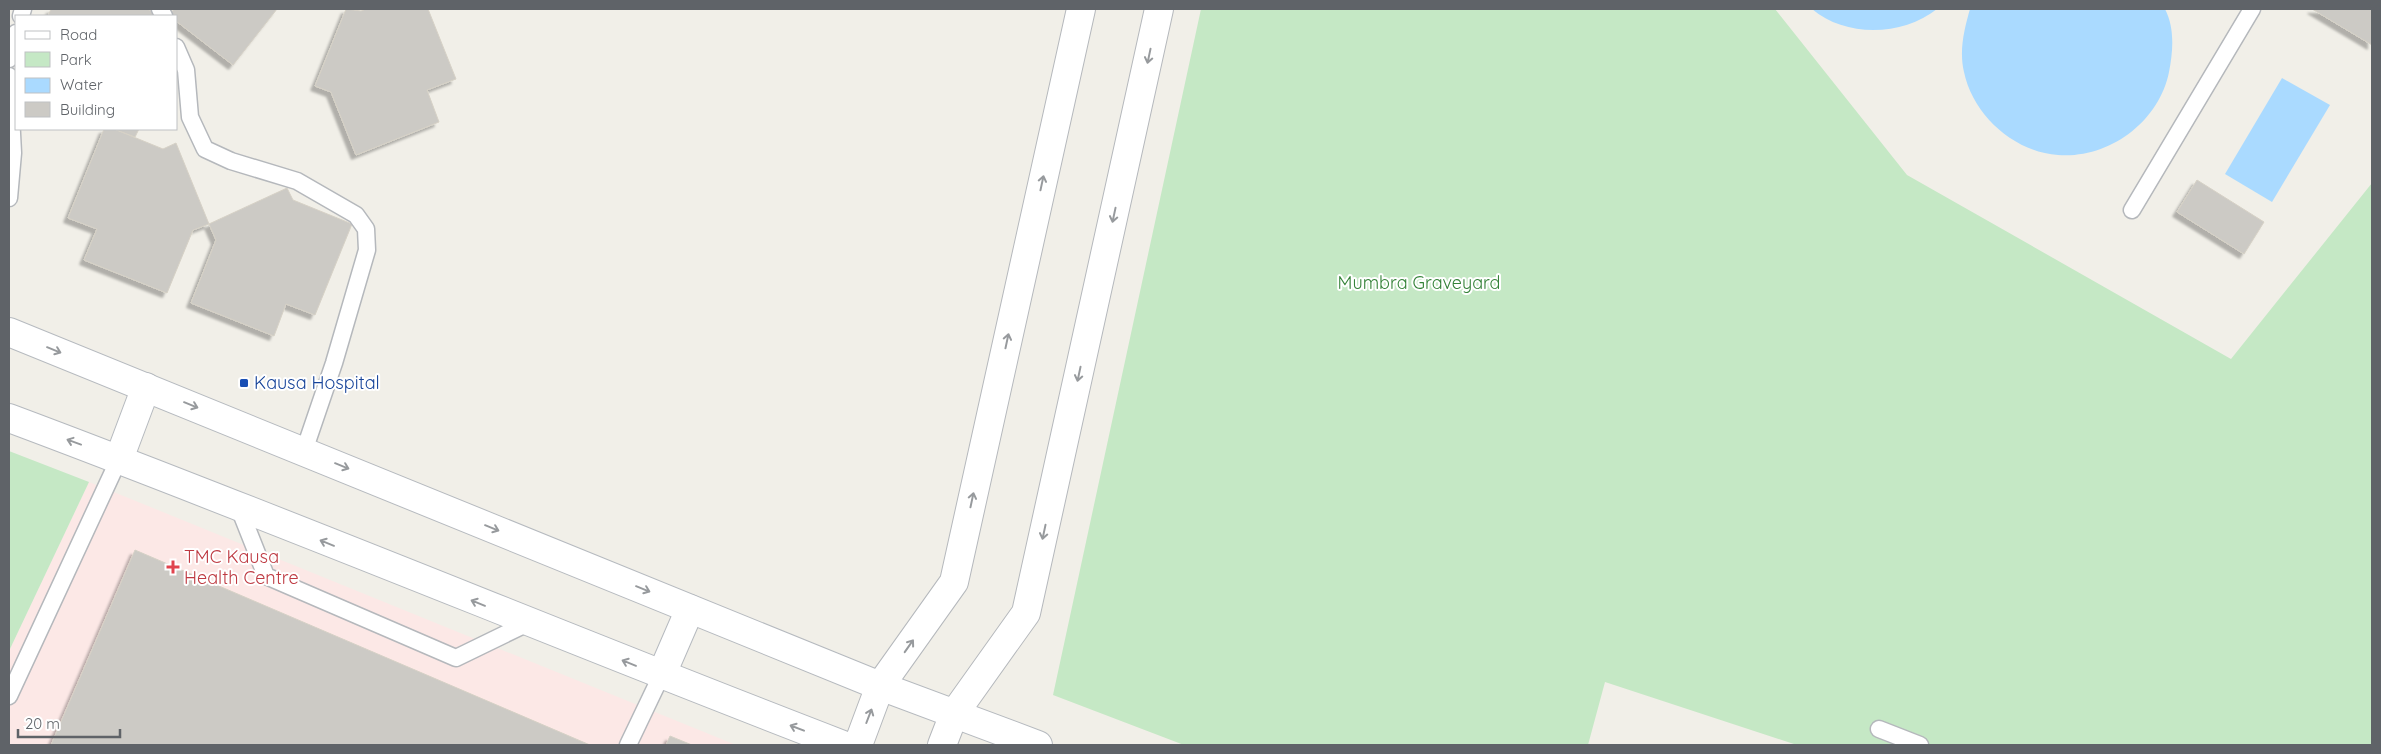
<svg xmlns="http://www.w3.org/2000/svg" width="2381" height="754" viewBox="0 0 2381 754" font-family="Quicksand,sans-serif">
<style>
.medical{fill:#fce8e6}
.green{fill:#c5e8c5}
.water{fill:#aadaff}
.building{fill:#cccac5;stroke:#d6d1c6;filter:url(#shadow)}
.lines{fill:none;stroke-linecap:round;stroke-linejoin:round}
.lane-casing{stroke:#b5b8bc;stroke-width:19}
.street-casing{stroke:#b5b8bc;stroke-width:30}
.secondary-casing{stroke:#b6babf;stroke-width:30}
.lane{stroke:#fff;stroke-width:16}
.street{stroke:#fff;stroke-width:28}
.secondary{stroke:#fff;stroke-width:28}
.oneway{stroke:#979a9d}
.transit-dot{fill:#1a4fb4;stroke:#fff;stroke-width:2}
.health-dot{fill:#e0444e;stroke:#fff;stroke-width:2}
.labels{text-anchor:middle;stroke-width:4;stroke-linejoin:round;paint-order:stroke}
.park-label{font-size:18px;fill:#348238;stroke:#fff}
.transit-label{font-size:18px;fill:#164399;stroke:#fff;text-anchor:start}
.health-label{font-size:18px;fill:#be3a42;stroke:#fff;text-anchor:start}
</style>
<defs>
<filter id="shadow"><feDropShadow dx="-4.5" dy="4.5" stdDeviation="1" flood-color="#0004"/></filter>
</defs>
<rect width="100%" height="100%" fill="#f1efe8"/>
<polygon class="medical" points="89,482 736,745 9,745 9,651"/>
<g class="green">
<polygon points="1201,9 1775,9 1907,175 2231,359 2372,183 2372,745 1797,745 1605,682 1588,745 1184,745 1053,695"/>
<polygon points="9,451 89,482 9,651"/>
</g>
<g class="water">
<path d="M1812 9H1937C1903 36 1846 38 1812 9Z"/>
<path d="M1970 9H2165C2175 28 2173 52 2169 72 2159 122 2109 159 2058 155 2014 152 1973 115 1964 72 1959 51 1964 30 1970 9Z"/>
<polygon points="2282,78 2330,105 2272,202 2225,174"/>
</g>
<g class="building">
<polygon points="51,9 147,9 158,14 156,16 48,16"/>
<polygon points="174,9 277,9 233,65 176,21 176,16 169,16"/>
<polygon points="346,9 361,11 366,9 428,9 456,79 427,90 439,122 356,155 331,92 315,86"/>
<polygon points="2312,9 2372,9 2372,45"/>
<polygon points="104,129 114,129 163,149 176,143 209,224 193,230 167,293 84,260 97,229 68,218"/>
<polygon points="114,129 139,129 135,137"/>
<polygon points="2197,180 2264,222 2244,254 2177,212"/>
<polygon points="287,188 293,200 352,224 315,315 286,304 274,336 191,303 216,240 209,224"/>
<polygon points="135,550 590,745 51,745"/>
<polygon points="670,736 692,745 666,745"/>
</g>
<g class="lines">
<defs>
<g id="lane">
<polyline points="160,9 164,16"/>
<polyline points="21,16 23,9"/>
<polyline points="176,47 186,70 190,117 205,149 231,161 297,181 356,215 366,229 367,250 334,363 304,451"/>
<polyline points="9,59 16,33"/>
<polyline points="9,76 13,153 9,198"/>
<polyline points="2132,210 2252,9"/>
<polyline points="239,508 266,576 456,658 528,623"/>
<polyline points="9,696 119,459"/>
<polyline points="1879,729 1920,745"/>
<polyline points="628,745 661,676"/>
</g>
<g id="street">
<polyline points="858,745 880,686 954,582 1081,9"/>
<polyline points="942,745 954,714 1026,613 1159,9"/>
</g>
<g id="secondary">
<polyline points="9,332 880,686 1038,745"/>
<path d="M9 418C288 522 564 638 843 745"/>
<polyline points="119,459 146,387"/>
<polyline points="661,676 690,609"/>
</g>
</defs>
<use href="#lane" class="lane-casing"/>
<use href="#street" class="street-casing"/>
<use href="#secondary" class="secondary-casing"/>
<use href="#lane" class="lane"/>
<use href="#street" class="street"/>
<use href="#secondary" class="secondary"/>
</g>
<defs><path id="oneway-shaft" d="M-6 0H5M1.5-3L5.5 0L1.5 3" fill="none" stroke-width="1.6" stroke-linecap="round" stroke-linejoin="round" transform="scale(1.25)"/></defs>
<g class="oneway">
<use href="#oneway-shaft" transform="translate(1149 56) rotate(102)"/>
<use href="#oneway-shaft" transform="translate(1042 183) rotate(-78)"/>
<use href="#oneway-shaft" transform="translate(1114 215) rotate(102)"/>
<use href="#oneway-shaft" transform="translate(1007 341) rotate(-78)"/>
<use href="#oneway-shaft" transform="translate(54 350) rotate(22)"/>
<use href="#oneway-shaft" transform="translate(1079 374) rotate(102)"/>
<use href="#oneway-shaft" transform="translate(191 405) rotate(22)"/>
<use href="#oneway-shaft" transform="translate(74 442) rotate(-160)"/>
<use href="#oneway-shaft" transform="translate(342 466) rotate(22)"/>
<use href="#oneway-shaft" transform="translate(972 500) rotate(-78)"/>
<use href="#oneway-shaft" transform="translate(492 528) rotate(22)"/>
<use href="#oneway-shaft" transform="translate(1044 532) rotate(102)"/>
<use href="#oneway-shaft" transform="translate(327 543) rotate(-158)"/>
<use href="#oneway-shaft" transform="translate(643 589) rotate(22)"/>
<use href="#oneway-shaft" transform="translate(478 603) rotate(-158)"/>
<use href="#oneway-shaft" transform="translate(909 646) rotate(-55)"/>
<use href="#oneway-shaft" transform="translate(629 663) rotate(-158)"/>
<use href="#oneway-shaft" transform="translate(869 716) rotate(-69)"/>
<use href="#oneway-shaft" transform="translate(797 728) rotate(-159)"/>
</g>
<rect class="transit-dot" x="239" y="378" width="10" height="10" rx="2.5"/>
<path class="health-dot" d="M170.5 559.5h5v5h5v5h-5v5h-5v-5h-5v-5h5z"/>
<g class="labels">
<g class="park-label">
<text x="1419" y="289">Mumbra Graveyard</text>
</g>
<g class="transit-label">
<text x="254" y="389">Kausa Hospital</text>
</g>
<g class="health-label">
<text x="184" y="563">TMC Kausa<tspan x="184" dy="21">Health Centre</tspan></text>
</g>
</g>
<rect width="2381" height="754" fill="none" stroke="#5f6368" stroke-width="20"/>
<rect x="15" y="15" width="162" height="115" fill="#ffffff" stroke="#bfc1c3"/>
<rect x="25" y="31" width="25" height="8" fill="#ffffff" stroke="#bfc1c3"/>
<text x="60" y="40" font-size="15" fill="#5f6368">Road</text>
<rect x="25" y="52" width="25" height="15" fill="#c5e8c5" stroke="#bfc1c3"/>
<text x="60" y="65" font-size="15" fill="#5f6368">Park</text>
<rect x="25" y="78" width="25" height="15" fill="#aadaff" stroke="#bfc1c3"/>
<text x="60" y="90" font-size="15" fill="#5f6368">Water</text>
<rect x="25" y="102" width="25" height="15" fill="#cccac5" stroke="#bfc1c3"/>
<text x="60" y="115" font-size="15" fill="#5f6368">Building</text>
<path d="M18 729v8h102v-8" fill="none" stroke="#5f6368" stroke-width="2.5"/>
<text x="25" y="729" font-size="15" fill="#5f6368" stroke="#ffffff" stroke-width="4" paint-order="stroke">20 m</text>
</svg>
